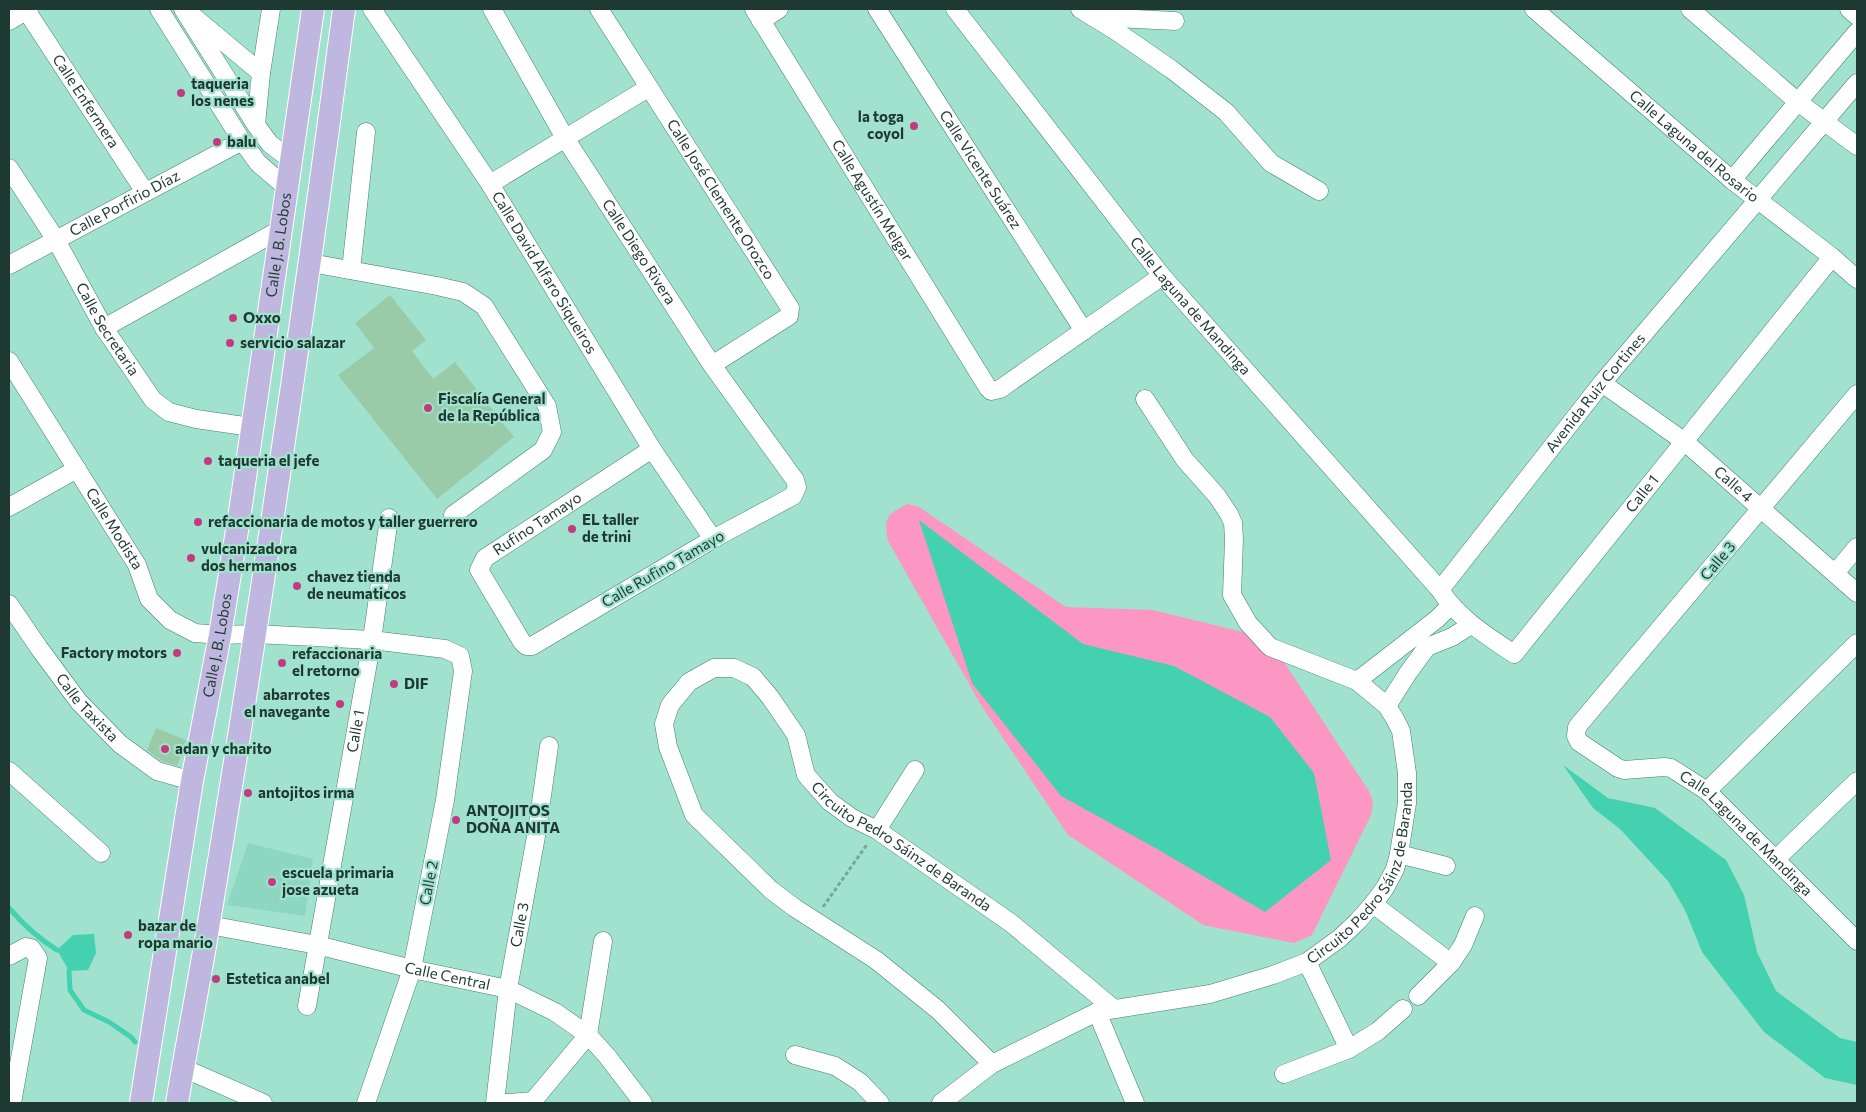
<svg xmlns="http://www.w3.org/2000/svg" width="1866" height="1112" viewBox="0 0 1866 1112" font-family="Commissioner,sans-serif">
<style>
.built{fill:#8dd7c1}
.green{fill:#fb97c2}
.water{fill:#43d1af}
.lines{fill:none;stroke-linecap:round;stroke-linejoin:round}
.stream{stroke:#43d1af;stroke-width:5}
.building{fill:#9acba8}
.minor-casing{stroke:#42816f;stroke-width:19}
.major-casing{stroke:#fff;stroke-width:24}
.path{stroke:#74a898;stroke-width:3;stroke-dasharray:4 2.5;stroke-linecap:butt}
.minor{stroke:#fff;stroke-width:18}
.major{stroke:#bfb7df;stroke-width:22}
.poi-dot{fill:#c13c7f;stroke:#a1e2ce;stroke-width:2}
.labels{text-anchor:middle;stroke-width:4.5;stroke-linejoin:round;paint-order:stroke}
.poi-label{font-size:15px;font-weight:bold;fill:#1e3931;stroke:#a1e2ce;text-anchor:start}
.street-label{font-size:15px;fill:#1e3931;stroke:#a1e2ce}
</style>
<rect width="100%" height="100%" fill="#a1e2ce"/>
<polygon class="built" points="248,843 313,859 305,916 227,905"/>
<path class="green" d="M908 504 919 507 1066 607 1153 610 1259 636 1272 644 1369 791 1373 802 1371 815 1312 935 1294 943 1203 925 1068 835 981 705 888 541C884 518 886 514 908 504Z"/>
<g class="water">
<polygon points="919,520 1083,644 1174,666 1270,717 1314,773 1331,860 1265,912 1150,845 1061,796 972,683"/>
<polygon points="1563,765 1608,798 1655,808 1726,860 1744,895 1757,952 1776,991 1840,1038 1857,1042 1857,1085 1825,1078 1764,1032 1702,952 1685,910 1668,881 1620,829 1593,808"/>
<polygon points="94,934 96,953 88,970 69,971 57,950 73,935"/>
</g>
<g class="lines">
<g class="stream">
<path d="M9 908C23 924 39 939 57 950"/>
<polyline points="69,971 70,990 84,1010 109,1022 131,1037 135,1042"/>
</g>
</g>
<g class="building">
<polygon points="390,295 426,340 412,351 433,379 455,362 514,437 437,499 338,375 374,348 355,323"/>
<polygon points="156,728 186,740 177,766 162,761 147,750"/>
</g>
<g class="lines">
<defs>
<g id="minor">
<polyline points="159,9 242,141 258,163 287,188"/>
<polyline points="183,9 256,125 270,144 291,160"/>
<path id="s1" d="M372 9 490 184 652 449 713 539"/>
<path id="s2" d="M492 9 565 138 712 365 795 480 797 487 793 496 713 539 532 646H526L522 642 479 570 485 558 652 449"/>
<path id="s3" d="M599 9 790 308 789 316 712 365"/>
<path id="s4" d="M754 9 988 388 991 391 1000 389 1162 276"/>
<path id="s5" d="M877 9 1084 331"/>
<path id="s6" d="M955 9 1162 276 1440 590C1459 619 1486 635 1514 654L1832 257"/>
<polyline points="1080,9 1116,31 1171,69 1226,112 1271,163 1319,191"/>
<path id="s7" d="M1534 9 1732 180 1832 257 1857 279"/>
<polyline points="1690,9 1798,102 1857,146"/>
<polyline points="1849,9 1857,16"/>
<path id="s8" d="M26 10 145 192"/>
<polyline points="194,17 261,73"/>
<polyline points="1096,17 1175,21"/>
<polyline points="9,21 29,9"/>
<polyline points="761,21 779,9"/>
<polyline points="256,125 261,73 271,9"/>
<path id="s9" d="M9 168 56 240 104 328 153 400 169 412 196 419 251 427"/>
<polyline points="1732,180 1857,32"/>
<polyline points="490,184 648,88"/>
<polyline points="311,263 437,286 463,292 484,306 547,406 552,432 543,450 453,515"/>
<path id="s10" d="M9 265 242 141"/>
<polyline points="351,270 366,132"/>
<polyline points="104,328 281,229"/>
<path id="s11" d="M9 361 137 565 149 599 170 620 195 633 220 635 255 634 372 640 445 649 460 656 463 671 445 800 412 969 366 1103"/>
<path id="s12" d="M1602 383 1685 442 1857 593"/>
<path id="s13" d="M1857 394 1577 727 1576 736 1579 742 1618 768 1624 770 1664 767 1671 768 1707 791 1857 941"/>
<polyline points="9,507 77,469"/>
<polyline points="1836,572 1857,547"/>
<path id="s14" d="M1440 590 1602 383 1857 83"/>
<path id="s15" d="M9 604 39 648 79 702 120 744 157 771 192 781"/>
<polyline points="1357,681 1437,619 1450,606"/>
<polyline points="1387,706 1408,673 1427,647 1452,637 1471,625"/>
<polyline points="9,771 101,853"/>
<polyline points="1707,791 1857,643"/>
<polyline points="877,830 915,770"/>
<polyline points="1399,854 1446,866"/>
<polyline points="1776,859 1857,781"/>
<polyline points="1373,904 1451,963"/>
<path id="s16" d="M209 925 317 945 412 969 508 989 555 1012 588 1035 607 1056 643 1103"/>
<polyline points="9,956 26,947 31,948 38,958 12,1103"/>
<polyline points="1307,962 1349,1049"/>
<polyline points="1418,996 1451,963 1463,945 1475,916"/>
<path id="s17" d="M307 1006 372 640 389 518"/>
<polyline points="1097,1012 1135,1103"/>
<polyline points="795,1055 835,1066 860,1082 880,1103"/>
<path id="s18" d="M992 1064 938 1010 876 960 795 908 771 890 694 815 668 747 664 724 670 705 689 682 714 668H734L753 677 770 697 796 735 806 775 830 802 852 818 877 830 1011 923 1114 1009"/>
<polyline points="183,1068 263,1103"/>
<polyline points="1284,1074 1349,1049 1378,1031 1403,1009"/>
<path id="s19" d="M495 1103 508 989 537 831 549 746"/>
<polyline points="507,1103 533,1101 588,1035 603,941"/>
<path id="s20" d="M941 1103 992 1064 1097 1012 1210 994 1273 975 1307 962 1340 938 1357 922 1373 904 1385 888 1395 869 1399 854 1407 803V773L1401 731 1395 719 1387 706 1357 681 1270 647 1248 623 1232 595 1234 539 1233 523 1229 514 1217 496 1185 460 1145 399"/>
</g>
<g id="major">
<path id="s21" d="M141 1103 192 781 220 635 240 512 313 9"/>
<path d="M177 1103C187 1043 199 983 209 922 259 619 304 314 344 9"/>
</g>
</defs>
<use href="#minor" class="minor-casing"/>
<use href="#major" class="major-casing"/>
<polyline class="path" points="823,907 868,843"/>
<use href="#minor" class="minor"/>
<use href="#major" class="major"/>
</g>
<g class="poi-dot">
<circle cx="181" cy="93" r="5"/>
<circle cx="914" cy="126" r="5"/>
<circle cx="217" cy="142" r="5"/>
<circle cx="233" cy="318" r="5"/>
<circle cx="230" cy="343" r="5"/>
<circle cx="428" cy="408" r="5"/>
<circle cx="208" cy="461" r="5"/>
<circle cx="198" cy="522" r="5"/>
<circle cx="572" cy="529" r="5"/>
<circle cx="191" cy="558" r="5"/>
<circle cx="297" cy="586" r="5"/>
<circle cx="177" cy="653" r="5"/>
<circle cx="282" cy="663" r="5"/>
<circle cx="394" cy="684" r="5"/>
<circle cx="340" cy="704" r="5"/>
<circle cx="165" cy="749" r="5"/>
<circle cx="248" cy="793" r="5"/>
<circle cx="456" cy="820" r="5"/>
<circle cx="272" cy="882" r="5"/>
<circle cx="128" cy="935" r="5"/>
<circle cx="216" cy="979" r="5"/>
</g>
<g class="labels">
<g class="poi-label">
<text x="191" y="89">taqueria<tspan x="191" dy="17">los nenes</tspan></text>
<text x="904" y="122" text-anchor="end">la toga<tspan x="904" dy="17">coyol</tspan></text>
<text x="227" y="147">balu</text>
<text x="243" y="323">Oxxo</text>
<text x="240" y="348">servicio salazar</text>
<text x="438" y="404">Fiscalía General<tspan x="438" dy="17">de la República</tspan></text>
<text x="218" y="466">taqueria el jefe</text>
<text x="582" y="525">EL taller<tspan x="582" dy="17">de trini</tspan></text>
<text x="208" y="527">refaccionaria de motos y taller guerrero</text>
<text x="201" y="554">vulcanizadora<tspan x="201" dy="17">dos hermanos</tspan></text>
<text x="307" y="582">chavez tienda<tspan x="307" dy="17">de neumaticos</tspan></text>
<text x="167" y="658" text-anchor="end">Factory motors</text>
<text x="292" y="659">refaccionaria<tspan x="292" dy="17">el retorno</tspan></text>
<text x="404" y="689">DIF</text>
<text x="330" y="700" text-anchor="end">abarrotes<tspan x="330" dy="17">el navegante</tspan></text>
<text x="175" y="754">adan y charito</text>
<text x="258" y="798">antojitos irma</text>
<text x="466" y="816">ANTOJITOS<tspan x="466" dy="17">DOÑA ANITA</tspan></text>
<text x="282" y="878">escuela primaria<tspan x="282" dy="17">jose azueta</tspan></text>
<text x="138" y="931">bazar de<tspan x="138" dy="17">ropa mario</tspan></text>
<text x="226" y="984">Estetica anabel</text>
</g>
<g class="street-label">
<text dy="5" stroke="none"><textPath href="#s8" startOffset="109">Calle Enfermera</textPath></text>
<text dy="5" stroke="none"><textPath href="#s7" startOffset="211">Calle Laguna del Rosario</textPath></text>
<text dy="5" stroke="none"><textPath href="#s5" startOffset="191">Calle Vicente Suárez</textPath></text>
<text dy="5" stroke="none"><textPath href="#s3" startOffset="226">Calle José Clemente Orozco</textPath></text>
<text dy="5" stroke="none"><textPath href="#s4" startOffset="225">Calle Agustín Melgar</textPath></text>
<text dy="5" stroke="none"><textPath href="#s10" startOffset="131">Calle Porfirio Díaz</textPath></text>
<text dy="5" stroke="none"><textPath href="#s21" startOffset="869">Calle J. B. Lobos</textPath></text>
<text dy="5" stroke="none"><textPath href="#s2" startOffset="284">Calle Diego Rivera</textPath></text>
<text dy="5" stroke="none"><textPath href="#s1" startOffset="315">Calle David Alfaro Siqueiros</textPath></text>
<text dy="5" stroke="none"><textPath href="#s6" startOffset="379">Calle Laguna de Mandinga</textPath></text>
<text dy="5" stroke="none"><textPath href="#s9" startOffset="189">Calle Secretaria</textPath></text>
<text dy="5" stroke="none"><textPath href="#s14" startOffset="251">Avenida Ruiz Cortines</textPath></text>
<text dy="5" stroke="none"><textPath href="#s12" startOffset="166">Calle 4</textPath></text>
<text dy="5" stroke="none"><textPath href="#s6" startOffset="1061">Calle 1</textPath></text>
<text dy="5" stroke="none"><textPath href="#s2" startOffset="1050">Rufino Tamayo</textPath></text>
<text dy="5" stroke="none"><textPath href="#s11" startOffset="198">Calle Modista</textPath></text>
<text transform="translate(1718 561) rotate(-50)" y="5">Calle 3</text>
<text transform="translate(663 569) rotate(-30)" y="5">Calle Rufino Tamayo</text>
<text dy="5" stroke="none"><textPath href="#s21" startOffset="464">Calle J. B. Lobos</textPath></text>
<text dy="5" stroke="none"><textPath href="#s15" startOffset="130">Calle Taxista</textPath></text>
<text dy="5" stroke="none"><textPath href="#s17" startOffset="279">Calle 1</textPath></text>
<text dy="5" stroke="none"><textPath href="#s13" startOffset="651">Calle Laguna de Mandinga</textPath></text>
<text dy="5" stroke="none"><textPath href="#s18" startOffset="839">Circuito Pedro Sáinz de Baranda</textPath></text>
<text dy="5" stroke="none"><textPath href="#s20" startOffset="508">Circuito Pedro Sáinz de Baranda</textPath></text>
<text transform="translate(429 883) rotate(-79)" y="5">Calle 2</text>
<text dy="5" stroke="none"><textPath href="#s19" startOffset="180">Calle 3</textPath></text>
<text dy="5" stroke="none"><textPath href="#s16" startOffset="244">Calle Central</textPath></text>
</g>
</g>
<rect width="1866" height="1112" fill="none" stroke="#1e3931" stroke-width="20"/>
</svg>
